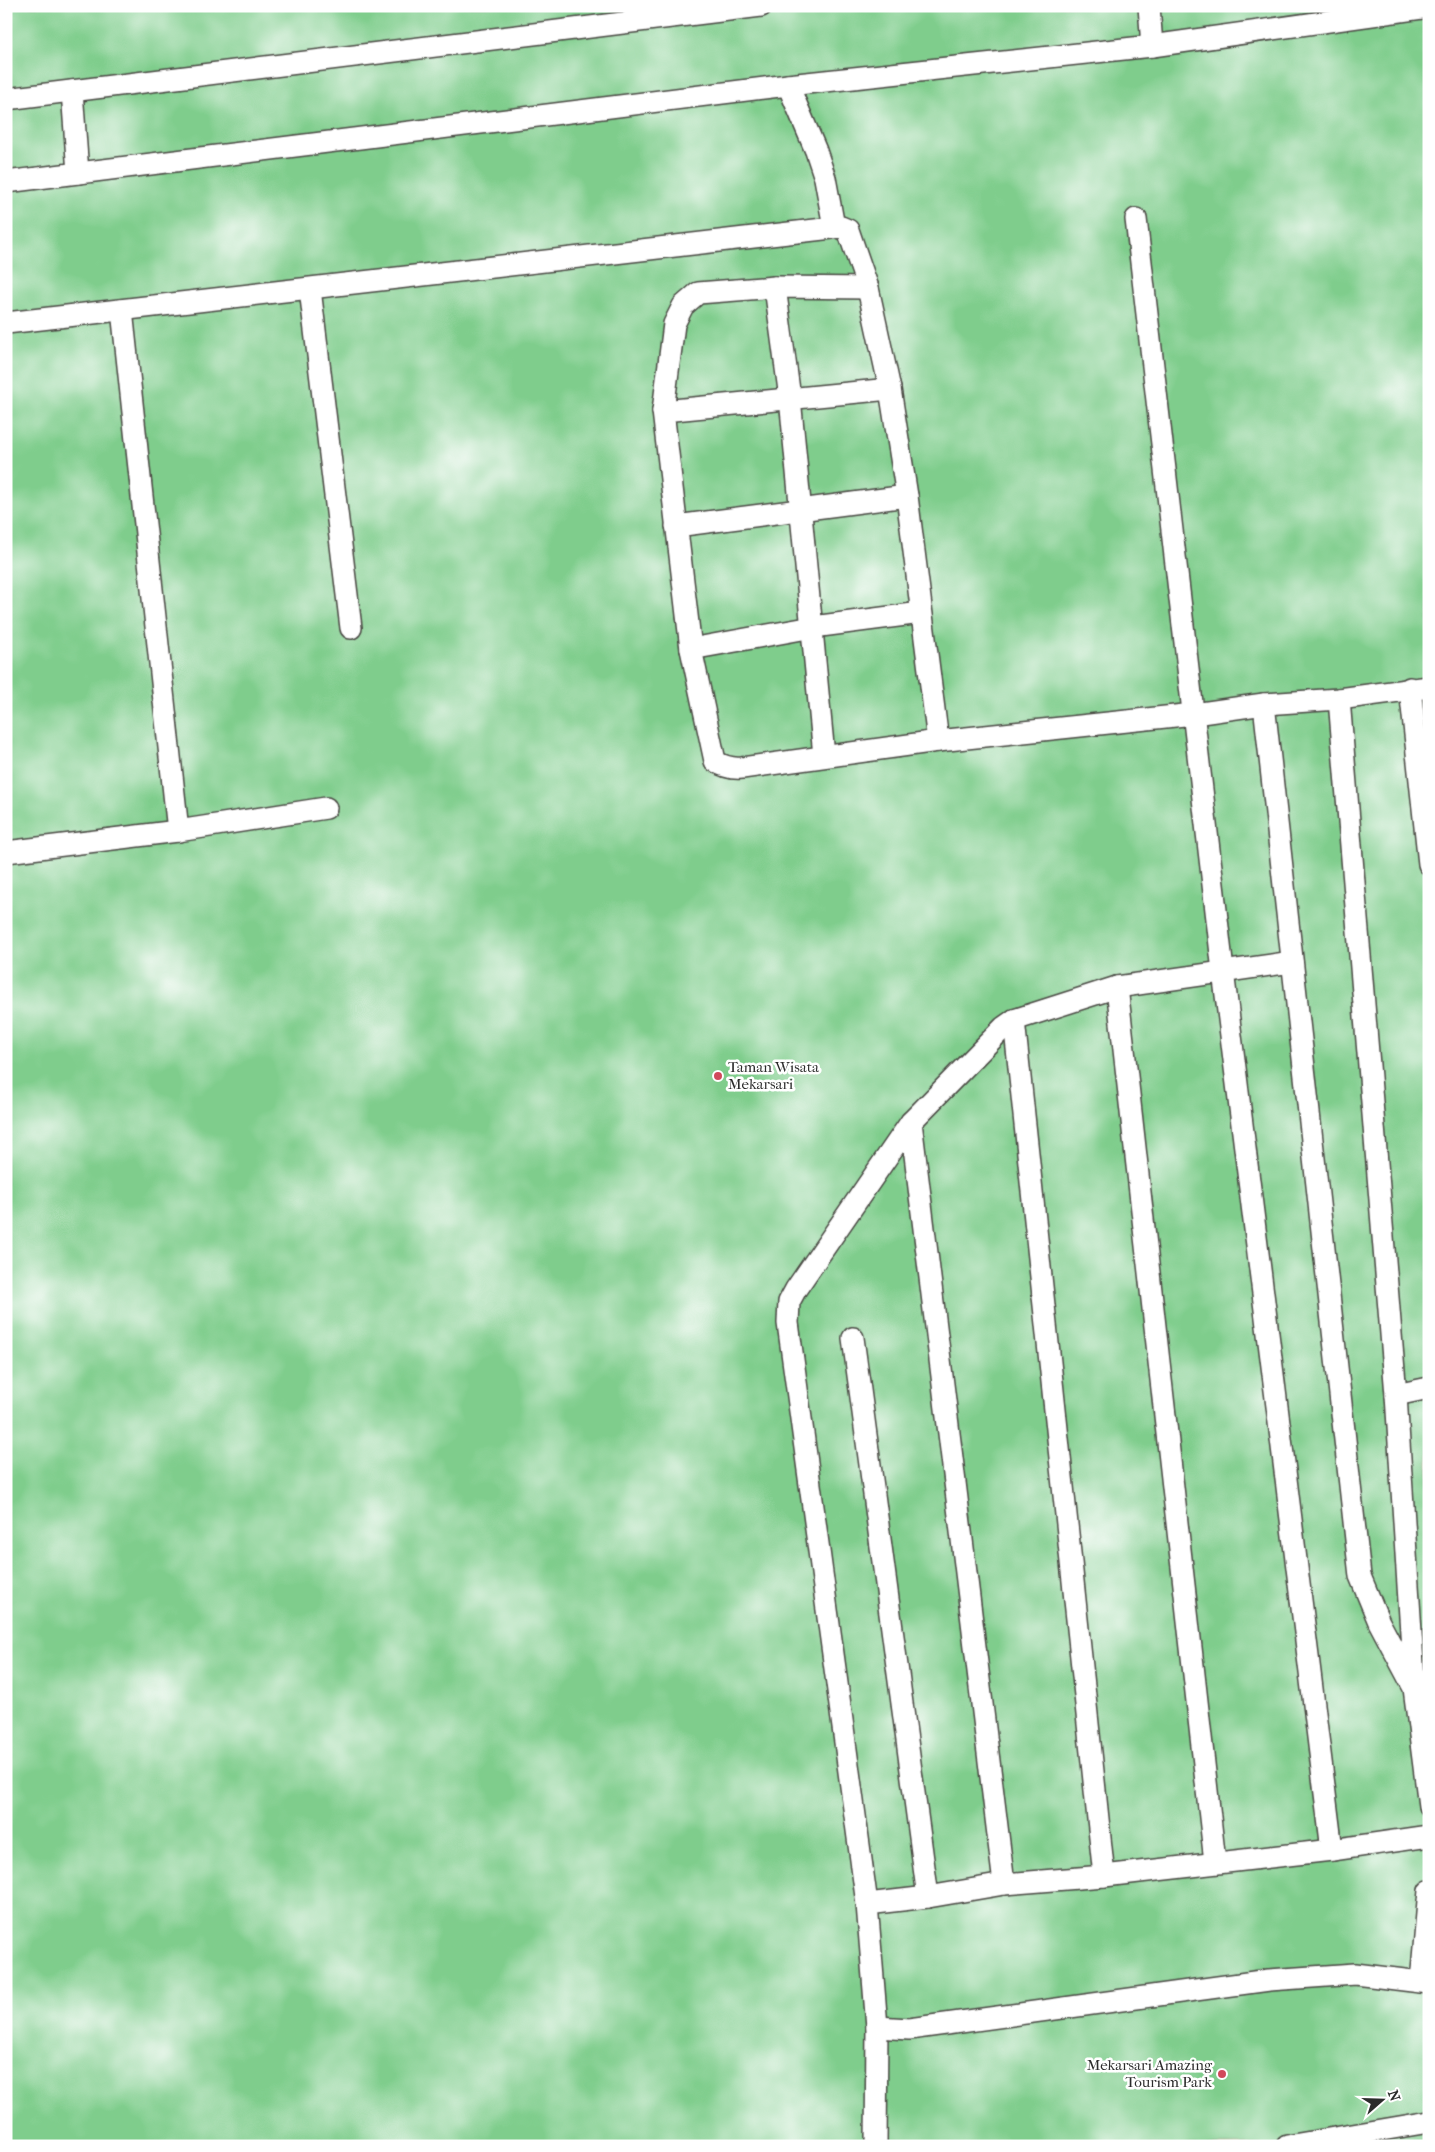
<svg xmlns="http://www.w3.org/2000/svg" width="1435" height="2152" viewBox="0 0 1435 2152" font-family="'IM FELL French Canon',serif">
<style>
.green{fill:#7fcd8c;stroke:#557c5c}
.lines{fill:none;stroke-linecap:round;stroke-linejoin:round}
.service-casing{stroke:#484742;stroke-width:24}
.service{stroke:#fff;stroke-width:21}
.poi-dot{fill:#d1495b;stroke:#fff;stroke-width:2}
.labels{text-anchor:middle;stroke-width:5;stroke-linejoin:round;paint-order:stroke}
.poi-label{font-size:15px;fill:#2b2b2b;stroke:#fff;text-anchor:start}
</style>
<rect width="100%" height="100%" fill="#fff"/>
<filter id="ink" filterUnits="userSpaceOnUse"><feTurbulence type="fractalNoise" baseFrequency=".02" numOctaves="2"/><feDisplacementMap in="SourceGraphic" scale="10" xChannelSelector="R" yChannelSelector="G"/><feConvolveMatrix kernelMatrix="1 2 1 2 8 2 1 2 1" color-interpolation-filters="sRGB"/></filter>
<filter id="wash" filterUnits="userSpaceOnUse"><feTurbulence type="fractalNoise" baseFrequency=".0096" numOctaves="4" result="noise"/><feDisplacementMap in="SourceGraphic" scale="20" xChannelSelector="R" yChannelSelector="G"/><feGaussianBlur stdDeviation="1.12" result="paint"/><feColorMatrix in="noise" values="0 0 0 0 0 0 0 0 0 0 0 0 0 0 0 0 0 1.4 0 .05"/><feComposite in="paint" operator="in"/></filter>
<g filter="url(#wash)">
<rect width="100%" height="100%" fill="#eee4c6"/>
<rect class="green" x="6" y="6" width="1423" height="2140"/>
</g>
<g filter="url(#ink)">
<g class="lines">
<defs>
<g id="service">
<polyline points="1149,6 1152,46"/>
<polyline points="788,85 816,151 825,178 834,227"/>
<polyline points="72,91 78,173"/>
<polyline points="6,99 761,6"/>
<polyline points="6,182 788,85 1152,46 1429,7"/>
<polyline points="1136,219 1223,971 1332,1850 1429,1836"/>
<polyline points="775,287 790,398 824,756"/>
<path d="M868 288 775 287 698 293 683 306 674 324 663 411 691 649 715 761C724 767 732 769 742 768L938 741 1194 714 1264 704 1339 699 1429 687"/>
<polyline points="310,289 351,628"/>
<polyline points="122,310 178,831"/>
<polyline points="6,323 841,227 848,230 868,288 890,389 907,496 938,741"/>
<polyline points="663,411 890,389"/>
<polyline points="676,526 907,496"/>
<polyline points="691,649 813,627 921,613"/>
<polyline points="1410,688 1429,864"/>
<polyline points="1339,699 1396,1395 1414,1680"/>
<polyline points="1264,704 1360,1576 1379,1622 1414,1688 1429,1806"/>
<polyline points="6,852 178,831 326,808"/>
<polyline points="1117,987 1215,1862"/>
<polyline points="1014,1020 1104,1876"/>
<polyline points="911,1122 1004,1884"/>
<polyline points="853,1338 928,1897"/>
<polyline points="1396,1395 1429,1388"/>
<polyline points="867,1904 928,1897 1004,1884 1104,1876 1332,1850"/>
<polyline points="1421,1981 1429,1891"/>
<polyline points="877,2027 909,2029 1269,1980 1355,1974 1429,1983"/>
<polyline points="876,2146 877,2027 867,1904 788,1323 789,1302 796,1289 911,1122 1004,1027 1014,1020 1117,987 1292,962"/>
<polyline points="1287,2146 1429,2122"/>
</g>
</defs>
<use href="#service" class="service-casing"/>
<use href="#service" class="service"/>
</g>
</g>
<g class="poi-dot">
<circle cx="718" cy="1076" r="5"/>
<circle cx="1222" cy="2074" r="5"/>
</g>
<g class="labels">
<g class="poi-label">
<text x="728" y="1072">Taman Wisata<tspan x="728" dy="17">Mekarsari</tspan></text>
<text x="1212" y="2070" text-anchor="end">Mekarsari Amazing<tspan x="1212" dy="17">Tourism Park</tspan></text>
</g>
</g>
<rect width="1435" height="2152" fill="none" stroke="#fff" stroke-width="25"/>
<g transform="translate(1382 2100) rotate(70)" stroke="#ffffff" stroke-width="4" paint-order="stroke">
<path d="M0-4L9 19L0 12L-9 19Z" fill="#2b2b2b"/>
<text y="-8" font-size="14" font-weight="bold" text-anchor="middle" fill="#2b2b2b">N</text>
</g>
</svg>
